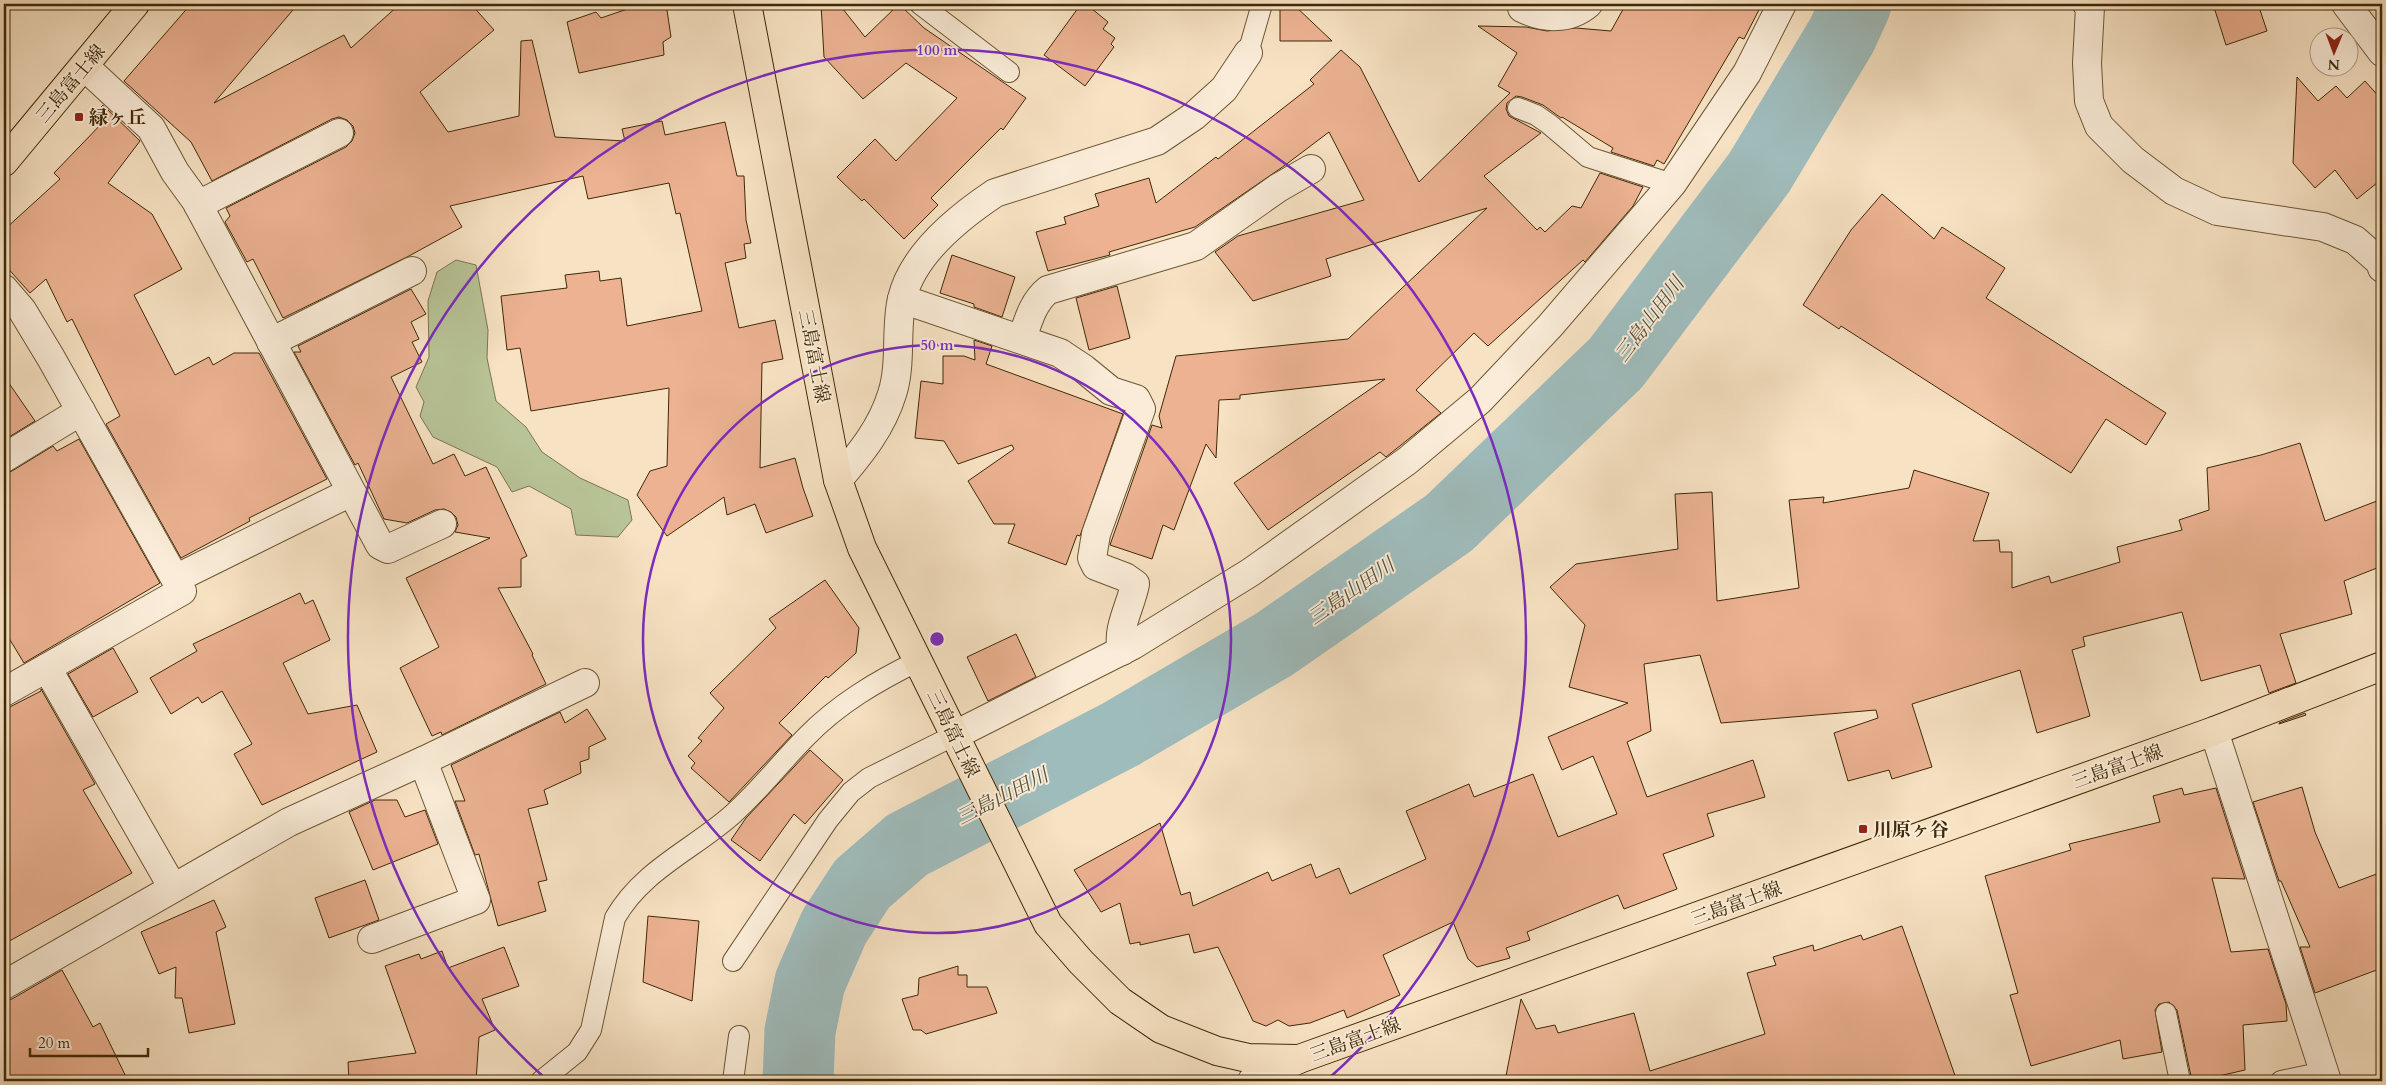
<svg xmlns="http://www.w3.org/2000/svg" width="2386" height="1085" viewBox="0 0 2386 1085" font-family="Cardo,'Noto Serif JP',serif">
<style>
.green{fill:#b8c497;stroke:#7c764e}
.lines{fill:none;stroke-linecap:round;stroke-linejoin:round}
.river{stroke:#9fbcbc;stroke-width:71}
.building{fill:#ecb292;stroke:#3f2906}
.lane-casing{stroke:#6d5735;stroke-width:22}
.street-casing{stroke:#6d5735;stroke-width:30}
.primary-casing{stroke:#3f2906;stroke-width:30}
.lane{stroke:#faecd8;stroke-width:20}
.street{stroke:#faecd8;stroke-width:28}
.primary{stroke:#f7e2c3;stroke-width:28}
.ring{fill:none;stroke:#7b2cbf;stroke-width:2.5}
.poi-dot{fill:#8f2418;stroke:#faecd8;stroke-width:2}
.labels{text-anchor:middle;stroke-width:4;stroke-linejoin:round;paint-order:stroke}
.street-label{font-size:19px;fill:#3f2906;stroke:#faecd8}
.poi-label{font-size:19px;font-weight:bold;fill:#3f2906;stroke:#faecd8;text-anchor:start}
.water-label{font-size:20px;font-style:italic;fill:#574e34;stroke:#faecd8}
.centre{fill:#7b2cbf;stroke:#faecd8;stroke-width:2.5}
.ring-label{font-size:15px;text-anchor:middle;font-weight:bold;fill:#7b2cbf;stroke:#faecd8;stroke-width:4;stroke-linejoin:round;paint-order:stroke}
</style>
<rect width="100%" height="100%" fill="#f7e2c3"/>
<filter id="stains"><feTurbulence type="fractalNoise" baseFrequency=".004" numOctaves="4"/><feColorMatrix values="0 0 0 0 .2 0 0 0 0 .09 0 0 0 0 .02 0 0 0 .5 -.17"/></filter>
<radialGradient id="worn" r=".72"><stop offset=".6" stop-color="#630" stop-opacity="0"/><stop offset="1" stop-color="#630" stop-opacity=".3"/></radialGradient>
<polygon class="green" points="456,260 476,265 488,330 487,358 496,401 526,427 542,452 580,478 628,500 632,520 618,537 576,535 571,509 529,486 512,492 497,467 433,437 420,416 424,402 416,387 429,357 428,301 437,272"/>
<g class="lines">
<polyline class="river" points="798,1081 800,1031 810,982 834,927 862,884 907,845 1121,734 1273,645 1449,523 1616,363 1759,173 1842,35 1856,4"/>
</g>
<g class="building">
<polygon points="191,4 298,4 214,103 344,35 351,48 400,4 471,4 494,30 420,92 448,132 519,116 521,41 532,40 555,137 625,141 622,129 662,121 665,135 725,122 737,176 744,176 746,220 751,243 744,244 746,258 725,263 739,328 775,320 783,359 762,363 760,468 795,458 803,488 813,516 766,533 755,504 727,515 724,497 667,536 637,495 650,471 667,466 669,388 531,411 520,348 507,350 501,296 567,288 565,275 599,271 600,281 621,278 627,326 702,311 680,213 676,214 669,183 588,199 583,176 450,206 462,227 409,256 283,318 253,259 247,262 225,222 230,216 226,208 346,147 352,141 355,133 353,126 347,120 339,117 332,119 212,181 191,142 124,81"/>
<polygon points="642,4 667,10 671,37 663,42 664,55 579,73 567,22 596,12 601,18"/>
<polygon points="821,4 839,4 865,37 899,4 924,28 1026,98 1003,130 1001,128 931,198 938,205 904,239 864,199 862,201 837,177 875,139 896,161 957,98 906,63 863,99 824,57"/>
<polygon points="1081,4 1086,4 1108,22 1103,29 1115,38 1111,44 1114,47 1085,86 1044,55"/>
<polygon points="1280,4 1293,4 1332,41 1280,41"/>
<polygon points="1626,4 1762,4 1744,39 1739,37 1664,164 1657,160 1654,166 1611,152 1613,148 1562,117 1561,118 1543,105 1522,97 1516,96 1507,103 1506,109 1509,116 1541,133 1484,176 1537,230 1540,227 1545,232 1572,206 1581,208 1600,173 1643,187 1633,206 1585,262 1583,260 1488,346 1474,333 1416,390 1441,413 1386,457 1380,452 1268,530 1234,483 1385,379 1240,395 1240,399 1219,400 1216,458 1206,444 1174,530 1163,525 1152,559 1110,545 1152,425 1162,428 1159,416 1176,356 1348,339 1487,208 1326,259 1331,276 1253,301 1215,252 1238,236 1364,200 1329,132 1284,166 1195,227 1109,252 1110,255 1048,271 1036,232 1066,224 1064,217 1099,206 1095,194 1149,178 1156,203 1216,157 1218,159 1314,84 1310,80 1341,50 1360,67 1419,182 1510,93 1498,86 1517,53 1478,26 1526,27 1547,31 1576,28 1611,31"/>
<polygon points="2213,4 2258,4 2267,31 2226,45"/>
<polygon points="2297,77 2318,101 2336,86 2347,98 2365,81 2382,100 2382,179 2357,199 2335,170 2315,188 2293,163"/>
<polygon points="103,105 140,141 108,183 152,214 182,269 134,295 175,375 209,357 213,365 234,353 259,353 327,479 249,518 250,521 181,558 106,424 120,416 72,319 67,322 46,279 30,293 4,264 4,230 60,179 54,173 106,119 96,113"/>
<polygon points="1882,194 1934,239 1942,227 2005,268 1986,298 2166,413 2146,445 2106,419 2071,473 1841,326 1839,329 1803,305 1851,230"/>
<polygon points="952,255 1015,277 1002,317 974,307 974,304 940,293"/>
<polygon points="1117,286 1130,338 1089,350 1076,298"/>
<polygon points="411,289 426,314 411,322 419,339 412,342 422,362 391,377 433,464 454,454 465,476 486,467 527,556 521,559 521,587 498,588 533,654 532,655 546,684 442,735 441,732 432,736 400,668 439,647 406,578 490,538 455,532 458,525 456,517 451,512 444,509 435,510 407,523 384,519 358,463 355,465 294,352 301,352 298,346"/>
<polygon points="974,340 992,346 986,364 1123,414 1080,536 1077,535 1066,565 1008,543 1015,524 994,524 968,481 1014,449 1012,445 958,464 944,441 915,438 921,381 943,384 943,356 964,356 975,360"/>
<polygon points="4,376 35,421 4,440"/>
<polygon points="79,439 160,583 24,663 4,630 4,474 12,471 53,446 57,451"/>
<polygon points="2300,443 2325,521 2382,499 2382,566 2344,581 2352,614 2280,634 2296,683 2269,693 2260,665 2201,681 2182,612 2083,637 2085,646 2072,650 2090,716 2037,733 2020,670 1912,704 1932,767 1892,779 1889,770 1848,781 1834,733 1878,718 1876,710 1721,723 1700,655 1644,664 1651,731 1627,742 1647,797 1753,760 1765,797 1707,814 1714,836 1663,854 1677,889 1624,909 1618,895 1527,932 1530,940 1506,948 1510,958 1477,967 1468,959 1453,922 1383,955 1400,995 1347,1018 1344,1010 1310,1023 1289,1026 1278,1020 1266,1026 1253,1021 1218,947 1194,953 1189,934 1140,945 1140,942 1130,944 1120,903 1101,912 1074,870 1160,823 1181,895 1190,892 1193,906 1268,872 1272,881 1311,864 1316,878 1339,868 1350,894 1426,859 1406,811 1469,784 1474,797 1533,774 1558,837 1617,814 1593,756 1562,770 1548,737 1628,703 1569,687 1585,625 1550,587 1576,564 1678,549 1675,494 1712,492 1717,601 1799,588 1789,500 1824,497 1823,503 1909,488 1914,470 1989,493 1973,541 1999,540 2000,552 2012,552 2012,588 2049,576 2051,583 2120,562 2117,547 2182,530 2179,520 2209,510 2207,468 2261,455"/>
<polygon points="825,580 859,628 856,653 828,678 826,676 779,723 792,735 729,802 691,768 695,763 688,756 702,741 698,738 724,708 710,693 776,628 769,619"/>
<polygon points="300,593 305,604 313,600 330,640 283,663 308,714 357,705 377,752 262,805 234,754 252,744 222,691 202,703 198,697 171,714 150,678 197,651 193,644"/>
<polygon points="1016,634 1036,677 988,701 967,657"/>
<polygon points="113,648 138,692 93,717 68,674"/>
<polygon points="41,689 95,784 83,790 132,873 4,944 4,710 41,691"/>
<polygon points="587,709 606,739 589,747 589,759 580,762 581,773 544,790 548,804 528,809 547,880 538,882 546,911 498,926 479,854 475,855 455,801 465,801 451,765 560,712 565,723"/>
<polygon points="2305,713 2306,715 2279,724 2279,723"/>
<polygon points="810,750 843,780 805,824 794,814 760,861 731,840 746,818"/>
<polygon points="2302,787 2315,832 2339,888 2382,872 2382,968 2315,993 2300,947 2310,947 2281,881 2279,881 2253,802"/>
<polygon points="2182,788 2184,795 2216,788 2245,879 2212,878 2231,952 2268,949 2286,1004 2287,1021 2243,1025 2245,1070 2197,1081 2192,1081 2177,1010 2169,1002 2159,1004 2155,1010 2162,1052 2123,1059 2120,1040 2031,1066 2010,995 2018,993 1985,876 2071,850 2069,844 2160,822 2153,796"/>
<polygon points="375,800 397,800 405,817 425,810 438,844 373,870 349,812"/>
<polygon points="365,880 379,920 329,938 315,898"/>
<polygon points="214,900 226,927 216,932 235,1024 189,1033 182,998 175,998 176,967 159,974 141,932"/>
<polygon points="648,916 699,921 692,1001 643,982"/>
<polygon points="1902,926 1957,1081 1505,1081 1521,999 1536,1029 1555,1025 1558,1033 1634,1013 1650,1071 1765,1034 1747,973 1776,965 1773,957 1813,945 1814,951 1861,935 1863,940"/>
<polygon points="504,947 519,986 482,999 495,1030 479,1037 476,1081 349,1081 348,1062 416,1053 385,966 419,954 421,959 442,951 448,968"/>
<polygon points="958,966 958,975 967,975 967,987 987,987 997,1013 926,1034 921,1030 913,1030 902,999 918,995 919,978"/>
<polygon points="62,970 93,1027 100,1023 128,1081 4,1081 4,1001 12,999"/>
</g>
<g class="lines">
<defs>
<g id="lane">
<polyline points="920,4 1009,72"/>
<polyline points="1248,53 1262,4"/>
<polyline points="1518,108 1536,115 1549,124 1588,157 1672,184"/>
<polyline points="733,961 828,820 851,792 869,778 955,735"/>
<polyline points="2166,1013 2180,1081"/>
<path d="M541 1081 577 1052 591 1030 615 918C642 870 694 849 733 814 760 790 781 762 806 737 838 704 877 681 918 661"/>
<polyline points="733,1081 739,1036"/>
<polyline points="2281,1081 2324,1072"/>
</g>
<g id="street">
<polyline points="2087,4 2090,7 2087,63 2089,101 2099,126 2133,160 2174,191 2217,211 2323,227 2355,240 2380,262 2382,268"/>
<polyline points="2346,4 2382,52"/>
<path d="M1522 8C1544 19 1569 20 1588 4"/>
<polyline points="84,66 151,128 175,172 196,201 380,545 388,549 442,524"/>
<polyline points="198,205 339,133"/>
<polyline points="4,289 22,310 51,358 182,591 4,692"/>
<path d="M902 299 1060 353 1084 369 1111 391 1136 399 1141 409 1096 534 1092 558 1096 566 1125 577 1135 584C1131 606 1116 629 1122 651"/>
<path d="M1022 339C1028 321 1033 302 1048 290L1196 246 1278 188 1311 169"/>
<polyline points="271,342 412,271"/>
<polyline points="4,458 81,411"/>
<path d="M838 480C861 453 882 427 892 394 902 364 895 327 902 299 912 254 959 217 995 193L1157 141 1194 116 1224 89 1248 53"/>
<polyline points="177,578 351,492"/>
<polyline points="47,668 173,888"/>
<polyline points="2214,731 2327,1081"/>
<polyline points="955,735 1133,645 1251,572 1407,461 1480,400 1550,326 1672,184 1747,73 1782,4"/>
<polyline points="423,761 585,683"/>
<polyline points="4,985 289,822 423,761 476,900 372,939"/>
<polyline points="1252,1081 1299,1059"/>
</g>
<g id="primary">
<polyline points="747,4 838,480 862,548 1048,924 1081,962 1120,1001 1161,1029 1217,1051 1248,1058 1299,1059 2214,731 2382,666"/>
<polyline points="4,162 135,4"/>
</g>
</defs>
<use href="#lane" class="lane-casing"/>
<use href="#street" class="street-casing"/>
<use href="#primary" class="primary-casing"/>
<use href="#lane" class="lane"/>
<use href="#street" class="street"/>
<use href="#primary" class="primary"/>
</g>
<g class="ring">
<circle cx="937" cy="639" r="294"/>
<path d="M547 1080A589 589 0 1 1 1327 1080"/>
</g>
<g class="poi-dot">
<rect x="74" y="112" width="10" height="10" rx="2.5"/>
<rect x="1858" y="824" width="10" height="10" rx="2.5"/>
</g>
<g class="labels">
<g class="street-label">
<text transform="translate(70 83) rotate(-50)" y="7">三島富士線</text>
<text transform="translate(815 356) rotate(79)" y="7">三島富士線</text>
<text transform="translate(954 733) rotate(64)" y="7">三島富士線</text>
<text transform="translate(2117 766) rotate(-20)" y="7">三島富士線</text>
<text transform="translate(1736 903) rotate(-20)" y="7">三島富士線</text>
<text transform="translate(1355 1039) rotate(-20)" y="7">三島富士線</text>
</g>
<g class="poi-label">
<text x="89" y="124">緑ヶ丘</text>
<text x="1873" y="836">川原ヶ谷</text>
</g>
<g class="water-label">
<text transform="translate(1649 319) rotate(-53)" y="7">三島山田川</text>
<text transform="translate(1351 591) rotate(-35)" y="7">三島山田川</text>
<text transform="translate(1002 796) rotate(-27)" y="7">三島山田川</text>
</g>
</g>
<circle cx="937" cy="639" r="8" class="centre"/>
<g class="ring-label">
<text x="937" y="55">100 m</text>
<text x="937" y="350">50 m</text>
</g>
<rect width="2386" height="1085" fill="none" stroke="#f7e2c3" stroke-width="20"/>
<rect x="5" y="5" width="2376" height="1075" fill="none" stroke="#3f2906" stroke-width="2.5"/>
<rect x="10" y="10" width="2366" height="1065" fill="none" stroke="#3f2906"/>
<g transform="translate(2334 52) rotate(181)"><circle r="24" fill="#faecd8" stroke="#af9e84"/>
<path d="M0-4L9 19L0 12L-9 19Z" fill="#8f2418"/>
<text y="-8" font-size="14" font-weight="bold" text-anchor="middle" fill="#3f2906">N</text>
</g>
<path d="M30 1048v8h118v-8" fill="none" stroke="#3f2906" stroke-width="2.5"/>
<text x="38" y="1048" font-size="15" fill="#3f2906" stroke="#faecd8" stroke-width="4" paint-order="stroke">20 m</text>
<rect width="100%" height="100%" filter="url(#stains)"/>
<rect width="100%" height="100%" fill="url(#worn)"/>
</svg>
